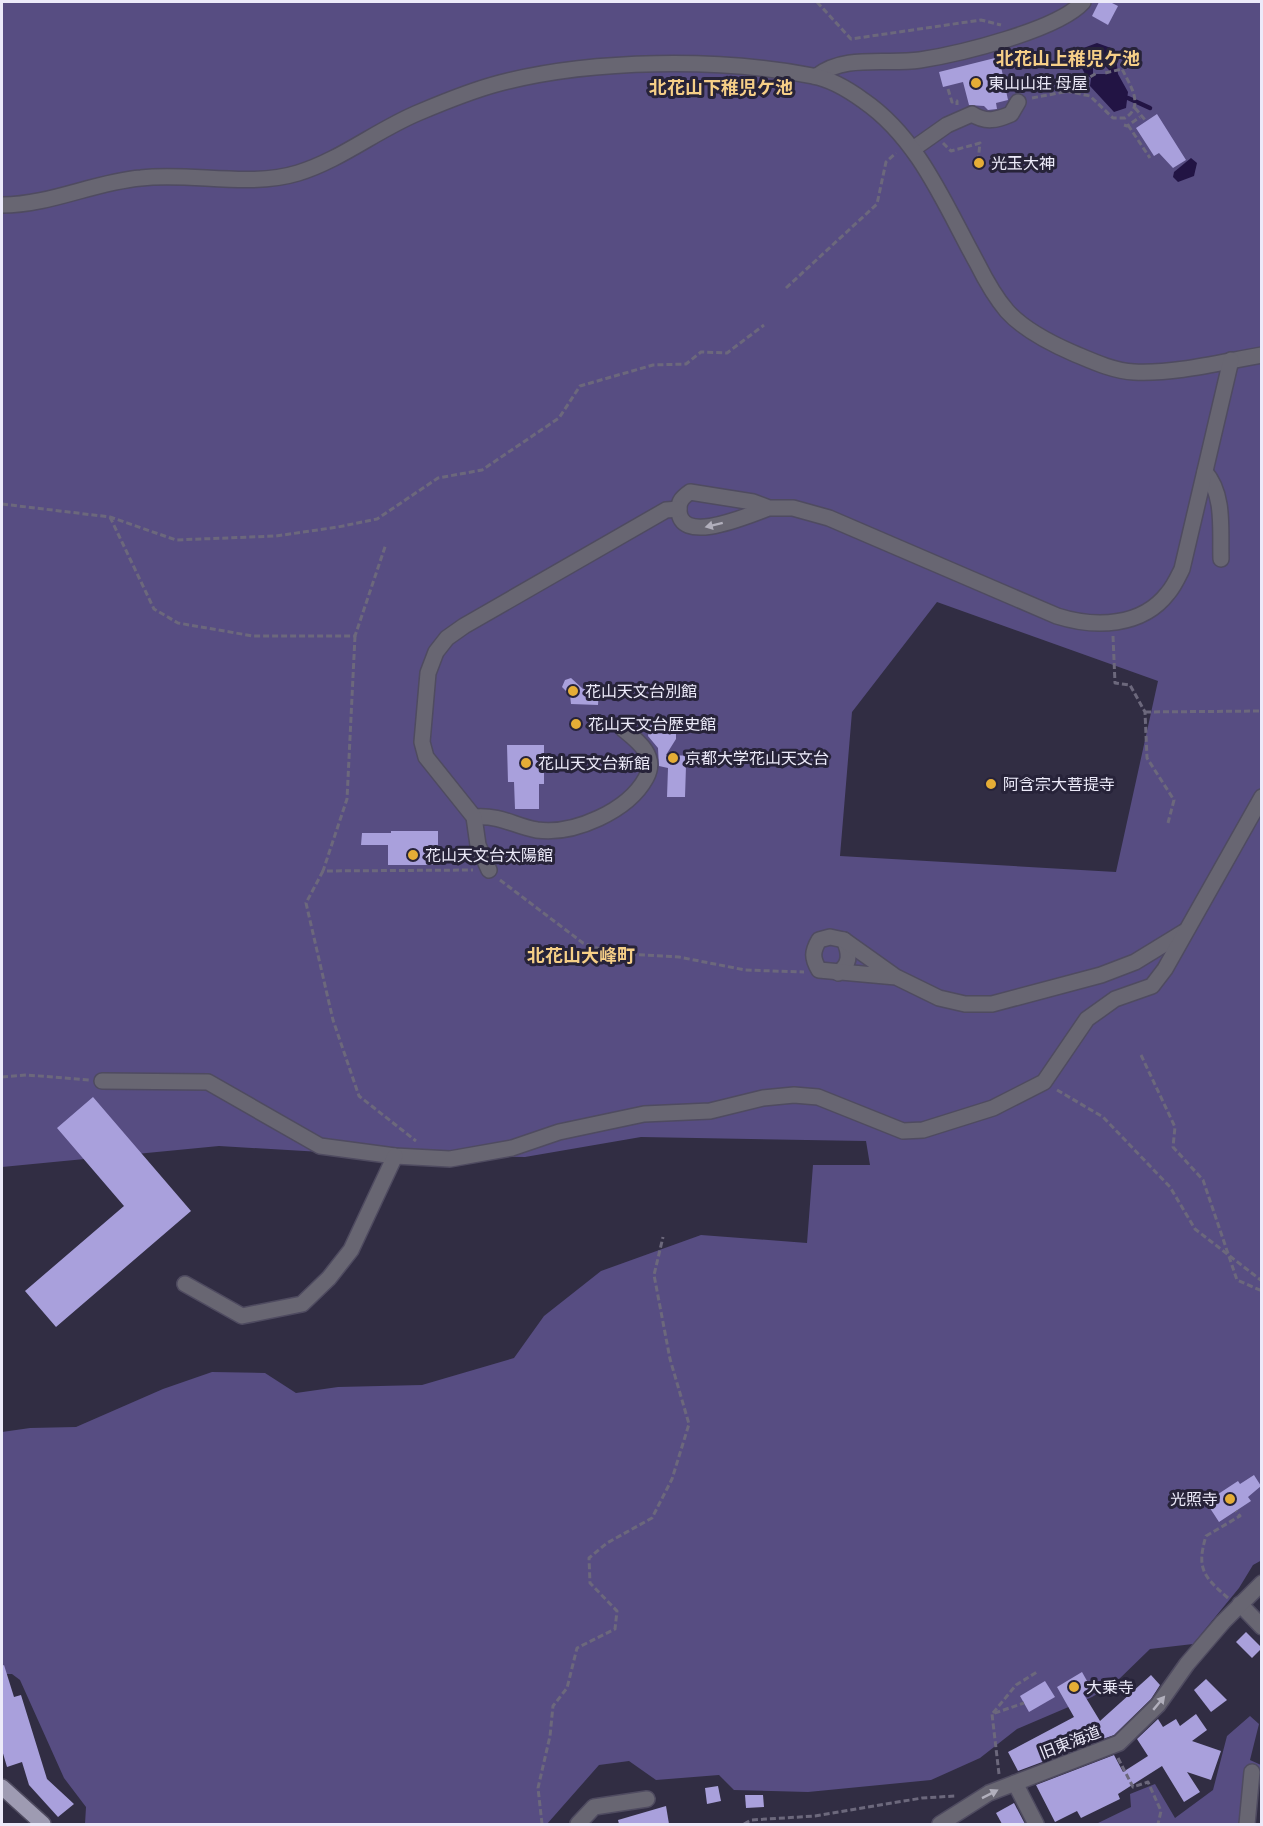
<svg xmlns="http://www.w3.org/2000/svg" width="1263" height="1826" viewBox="0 0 1263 1826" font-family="'PT Sans Narrow','Noto Sans JP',sans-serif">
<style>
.green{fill:#574d82;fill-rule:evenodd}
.water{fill:#221444;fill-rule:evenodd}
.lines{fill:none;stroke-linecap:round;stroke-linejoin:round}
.stream{stroke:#221444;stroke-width:4.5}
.building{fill:#a9a0dc}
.minor-casing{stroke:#4f4b60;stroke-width:18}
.major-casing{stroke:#4f4b60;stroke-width:18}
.path{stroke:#6c687c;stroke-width:3;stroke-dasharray:6 3;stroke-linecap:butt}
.minor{stroke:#686672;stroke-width:15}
.major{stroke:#9e9bb2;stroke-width:15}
.oneway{fill:#b1afbc}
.poi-dot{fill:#e5ad36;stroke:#272339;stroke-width:2}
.labels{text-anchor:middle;stroke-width:6;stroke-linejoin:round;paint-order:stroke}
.poi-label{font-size:16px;fill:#eceaf9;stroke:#272339;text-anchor:start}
.street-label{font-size:16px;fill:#eceaf9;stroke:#272339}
.neighbourhood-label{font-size:18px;font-weight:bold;fill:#f6cf87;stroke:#272339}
</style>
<rect width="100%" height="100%" fill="#312d43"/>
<g class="green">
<path d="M2 2H1261L1262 1560 1253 1565 1239 1588 1193 1644 1150 1649 1114 1684 1092 1697 1017 1729 980 1758 931 1780 808 1792 734 1790 719 1775 656 1780 629 1761 599 1765 547 1824H85L86 1807 64 1778 20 1680 12 1674H2V1432L30 1428 76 1427 163 1389 212 1372 265 1373 296 1393 338 1387 422 1385 514 1358 544 1316 601 1271 701 1235 807 1243 813 1165H870L866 1141 641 1137 525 1157 338 1153 219 1146 2 1167ZM937 602 1158 681 1116 872 840 856 852 712Z"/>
<polygon points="1250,1716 1259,1724 1250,1760 1261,1765 1261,1775 1247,1769 1240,1824 1096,1824 1131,1807 1130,1794 1155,1784 1175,1818 1213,1790 1227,1736"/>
</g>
<g class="water">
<path d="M1097 43 1111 48 1116 57 1118 74 1128 92 1126 108 1114 112 1090 86 1091 78 1085 74 1076 57 1078 50ZM1104 65 1109 70 1108 74H1093V68Z"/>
<polygon points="1191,158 1197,163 1194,176 1178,182 1173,177 1174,172"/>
</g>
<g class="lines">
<polyline class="stream" points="1128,98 1150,108"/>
</g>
<g class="building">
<polygon points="1099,2 1110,2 1118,6 1108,25 1092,16"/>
<polygon points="999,57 1008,100 996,103 997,109 988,110 984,106 969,105 963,82 943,87 939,72"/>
<polygon points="1157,114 1186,160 1173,168 1159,153 1154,156 1136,128"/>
<polygon points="571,678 583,689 599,689 598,705 571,704 570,695 562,687 565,680"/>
<polygon points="661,719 670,722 676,729 676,739 666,755 698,756 686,766 685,797 667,797 668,768 659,766 658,748 648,736 650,726"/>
<polygon points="507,745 544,745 544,784 539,784 539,809 515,809 514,782 508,782"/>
<polygon points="391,831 438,831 438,865 388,865 388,845 361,845 362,833 391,833"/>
<polygon points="93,1097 191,1211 56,1327 25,1291 124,1206 57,1128"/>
<polygon points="1254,1475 1261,1486 1248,1497 1251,1501 1219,1522 1206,1502 1238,1481 1240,1484"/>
<polygon points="1246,1632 1262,1648 1252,1658 1236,1642"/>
<polygon points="4,1665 14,1697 21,1695 47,1779 74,1804 58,1817 29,1785 22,1762 7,1767 2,1750 2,1666"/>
<polygon points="1082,1672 1091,1688 1083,1693 1100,1721 1151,1675 1160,1685 1151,1699 1114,1735 1094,1742 1089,1735 1067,1747 1069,1752 1018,1771 1008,1752 1074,1717 1057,1687"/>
<polygon points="1206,1679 1227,1700 1211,1712 1194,1690"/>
<polygon points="1045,1681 1055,1697 1029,1712 1020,1696"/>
<polygon points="1196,1714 1207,1730 1192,1741 1221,1751 1211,1780 1187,1772 1200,1792 1184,1802 1162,1766 1118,1794 1120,1799 1081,1818 1077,1811 1055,1822 1036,1785 1114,1755 1123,1772 1148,1756 1137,1739 1158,1719 1163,1727 1176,1719 1180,1726"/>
<polygon points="718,1786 721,1801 707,1804 705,1788"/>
<polygon points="745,1795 763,1795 764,1807 746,1808"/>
<polygon points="1014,1803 1025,1824 1002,1824 996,1813"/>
<polygon points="666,1806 669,1824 619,1824 618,1820"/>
</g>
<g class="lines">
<defs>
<g id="minor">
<path d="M817 76C845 54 886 65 920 60 959 54 1058 30 1083 2"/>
<path d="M913 149 947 125 972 114C986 123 997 120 1011 114L1018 102"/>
<path d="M2 205C50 205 94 182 141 178 191 172 249 188 298 173 341 160 378 129 420 112 446 101 473 90 500 83 592 59 720 58 813 76 831 79 849 90 864 101 919 139 945 205 977 263 985 279 995 297 1007 311 1024 330 1050 343 1073 353 1092 361 1113 371 1134 372 1176 374 1221 362 1262 355"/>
<path d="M1205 472C1225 495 1220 530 1221 559"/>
<path d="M769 508C751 514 681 546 679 511 678 501 683 497 690 492L753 502 769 508H793L829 518 1057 616C1095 628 1142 627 1168 593 1174 586 1178 577 1182 569L1231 360"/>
<path d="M474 817C503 815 513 826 537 830 574 835 628 811 646 778 658 756 638 741 623 729"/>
<polyline points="489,870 478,845 474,817 426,757 422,742 428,673 436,652 447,638 464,626 666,510 679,509"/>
<path d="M838 973C851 964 850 953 844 940"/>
<path d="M896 977 819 970C812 958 812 952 819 940L830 937 844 940 896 977 939 998 965 1004H992L1101 975 1135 962 1184 932"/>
<polyline points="102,1081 208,1082 320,1146 395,1156 450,1159 512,1148 559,1132 644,1114 710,1111 763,1098 794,1095 818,1097 903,1131 923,1130 993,1108 1044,1082 1087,1019 1115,999 1152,986 1165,969 1262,797"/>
<polyline points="185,1284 242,1316 302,1304 329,1278 351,1250 395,1156"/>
<polyline points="1240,1604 1262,1627"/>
<polyline points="1015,1783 1036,1824"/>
<polyline points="578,1824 594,1807 647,1799"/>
<polyline points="940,1824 989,1793 1119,1743 1158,1705 1187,1664 1223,1622 1262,1583"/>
<polyline points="1247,1824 1252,1772"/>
</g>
<polyline id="major" points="2,1787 43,1824"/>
</defs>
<use href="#minor" class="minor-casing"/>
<use href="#major" class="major-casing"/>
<g class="path">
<polyline points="817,2 851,39 981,20 1001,25"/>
<polyline points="948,89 952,102 957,101 957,105"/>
<path d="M1066 91 1090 96 1113 118H1125C1145 106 1130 85 1122 69L1105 73"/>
<polyline points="1032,98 1064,92 1097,73"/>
<polyline points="1135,108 1146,121"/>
<polyline points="1124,125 1127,126 1140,117"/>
<polyline points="1128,125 1150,158"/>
<polyline points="943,143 951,151 980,143 977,170"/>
<polyline points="786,288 877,204 886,162 896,153"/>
<polyline points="2,504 110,517 176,540 276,536 338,527 377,519 438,478 482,470 559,418 580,386 653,365 686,364 701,352 727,353 764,325"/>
<polyline points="110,517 154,609 178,623 253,636 355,636 386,544"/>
<polyline points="355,636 347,799 323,871 473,870"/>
<polyline points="1113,636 1115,683 1130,685 1145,712 1147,758 1174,800 1168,823"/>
<polyline points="1145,712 1262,711"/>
<polyline points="323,871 306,903 333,1020 359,1096 416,1141"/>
<polyline points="500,880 583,943 610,953 679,957 745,970 804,972"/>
<polyline points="1141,1055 1175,1127 1173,1147 1203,1180 1237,1280 1262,1291"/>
<polyline points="2,1077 27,1075 89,1080"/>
<polyline points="1057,1090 1103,1117 1170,1187 1195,1229 1262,1281"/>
<path d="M1228 1598C1204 1577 1196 1569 1206 1536L1240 1516 1236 1511"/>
<polyline points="993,1713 1016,1685 1037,1672"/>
<polyline points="1118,1758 1133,1787 1148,1782 1161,1811 1158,1824"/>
<polyline points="999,1774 992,1714 1024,1703"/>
<polyline points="542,1824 538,1788 550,1736 553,1706 567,1688 577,1648 615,1629 617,1611 590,1583 589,1558 607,1543 652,1518 672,1479 689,1424 670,1359 654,1275 663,1237"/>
<polyline points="744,1824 751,1820 815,1816 922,1798 955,1796"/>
</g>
<use href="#minor" class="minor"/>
<use href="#major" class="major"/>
</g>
<defs><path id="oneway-solid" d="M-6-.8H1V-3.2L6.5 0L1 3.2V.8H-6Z" transform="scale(1.5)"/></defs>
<g class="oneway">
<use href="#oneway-solid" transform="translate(714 525) rotate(166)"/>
<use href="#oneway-solid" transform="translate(1159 1703) rotate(-50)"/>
<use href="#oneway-solid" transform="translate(990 1794) rotate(-27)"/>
</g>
<g class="poi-dot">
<circle cx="976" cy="83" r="6"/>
<circle cx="979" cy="163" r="6"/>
<circle cx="573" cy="691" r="6"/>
<circle cx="576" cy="724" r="6"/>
<circle cx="673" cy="758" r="6"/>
<circle cx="526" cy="763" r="6"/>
<circle cx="991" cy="784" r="6"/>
<circle cx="413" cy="855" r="6"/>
<circle cx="1230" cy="1499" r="6"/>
<circle cx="1074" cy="1687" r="6"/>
</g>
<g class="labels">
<g class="poi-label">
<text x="988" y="89">東山山荘 母屋</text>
<text x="991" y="169">光玉大神</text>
<text x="585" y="697">花山天文台別館</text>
<text x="588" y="730">花山天文台歴史館</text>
<text x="685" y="764">京都大学花山天文台</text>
<text x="538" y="769">花山天文台新館</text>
<text x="1003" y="790">阿含宗大菩提寺</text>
<text x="425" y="861">花山天文台太陽館</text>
<text x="1218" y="1505" text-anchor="end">光照寺</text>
<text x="1086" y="1693">大乗寺</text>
</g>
<g class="street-label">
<text transform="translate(1070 1742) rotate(-21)" y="6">旧東海道</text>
</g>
<g class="neighbourhood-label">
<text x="1068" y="65">北花山上稚児ケ池</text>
<text x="721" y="94">北花山下稚児ケ池</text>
<text x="581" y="962">北花山大峰町</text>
</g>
</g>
<rect width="1263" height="1826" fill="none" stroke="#eceaf9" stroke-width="6"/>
</svg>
